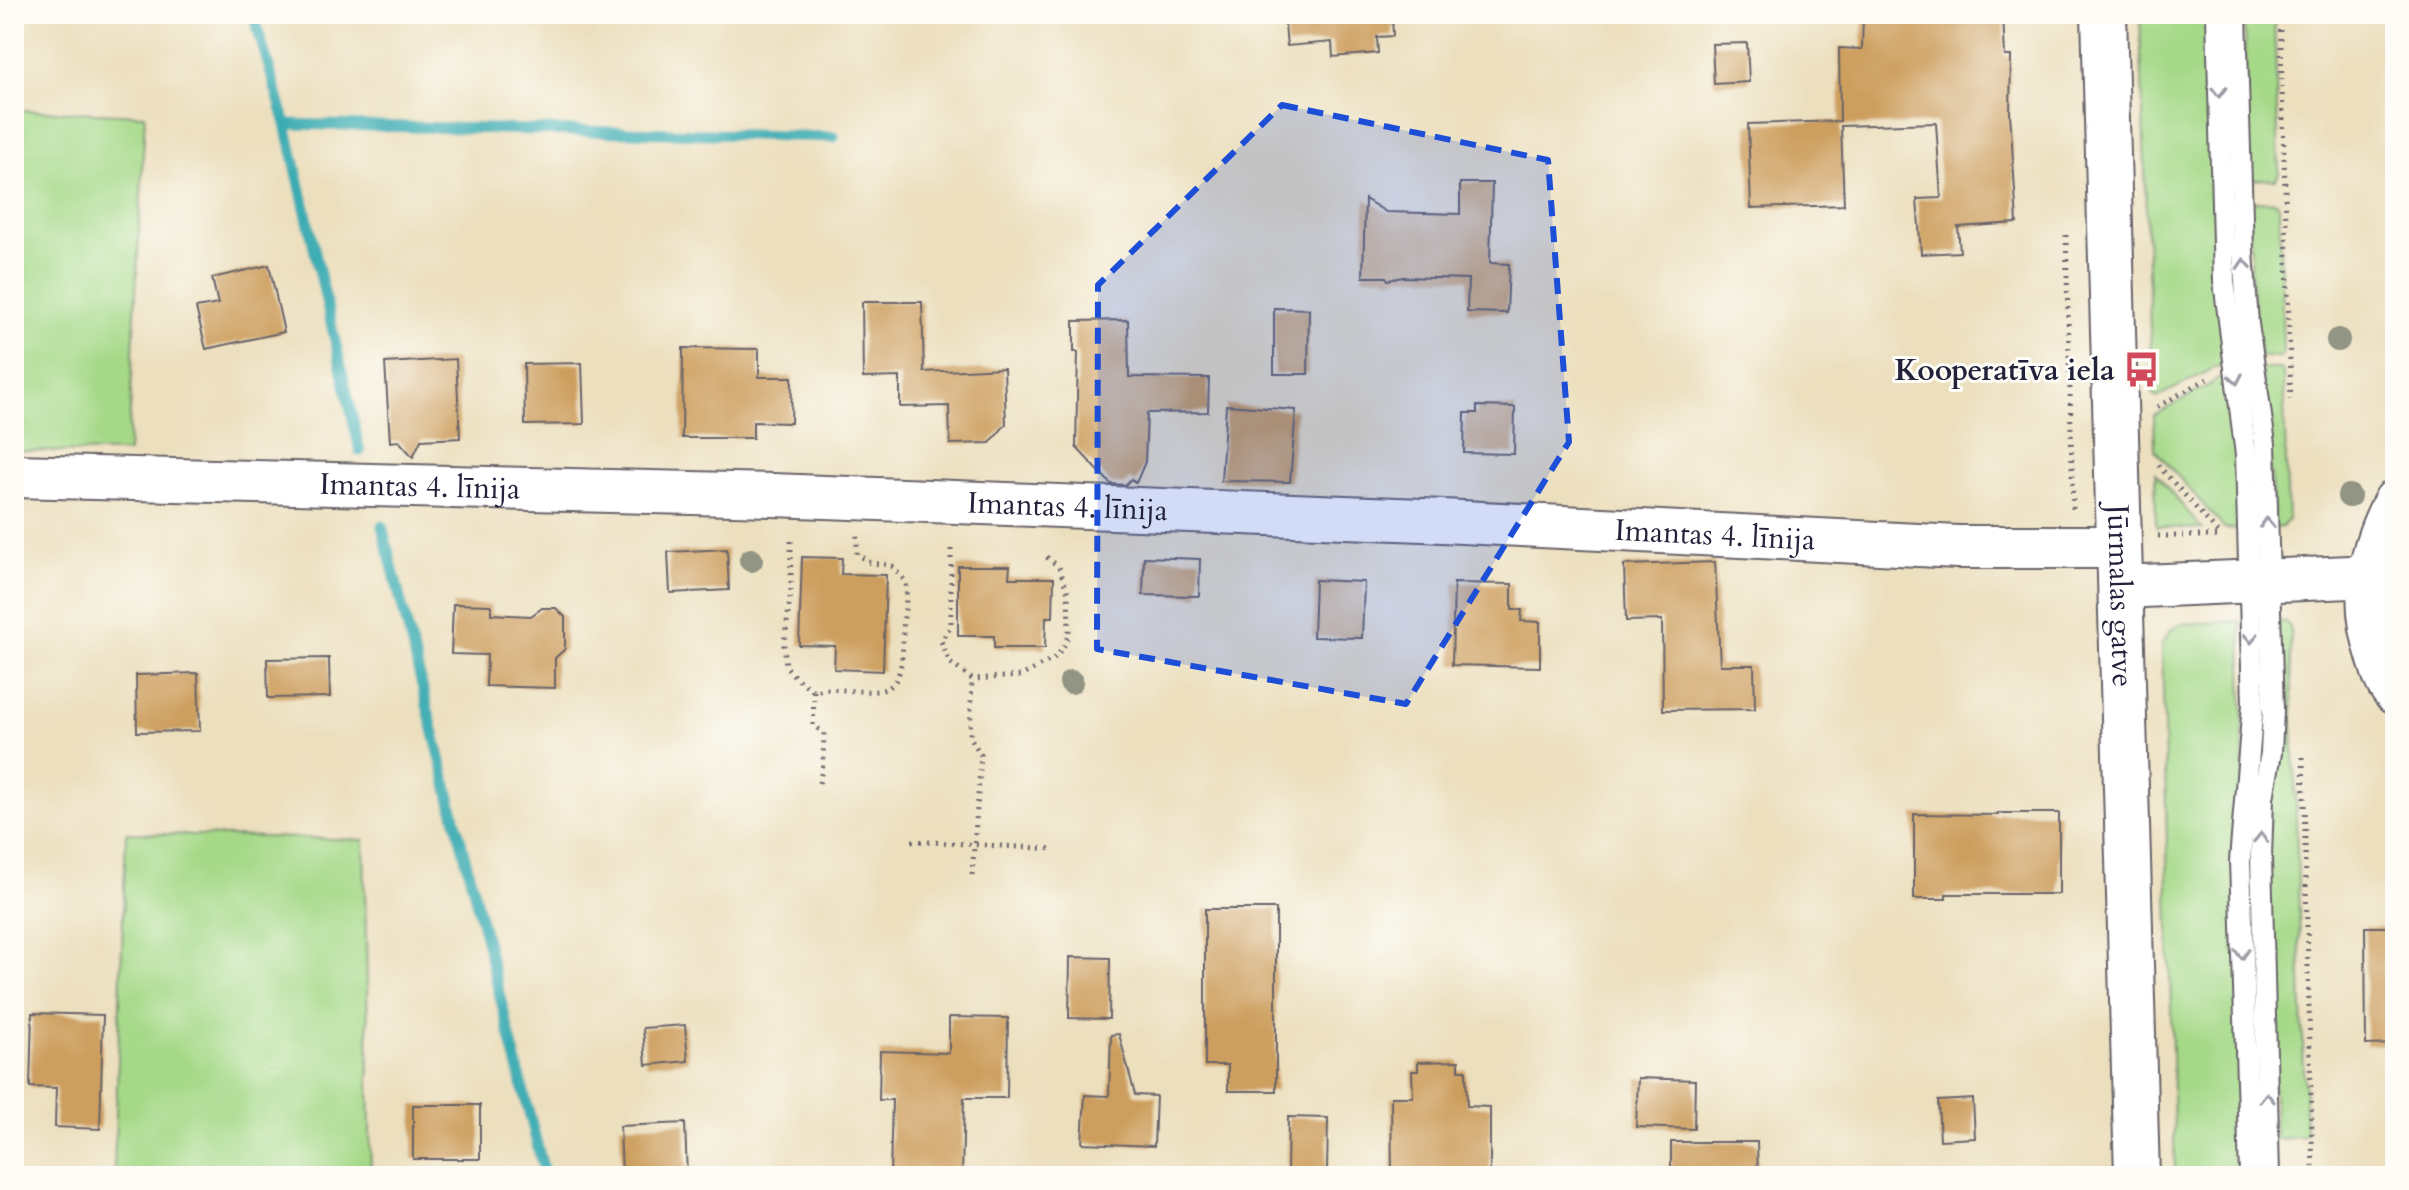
<svg xmlns="http://www.w3.org/2000/svg" width="2409" height="1190" viewBox="0 0 2409 1190" font-family="Cardo,serif">
<style>
.green{fill:#a5d988;stroke:#647e62;stroke-width:2}
.lines{fill:none;stroke-linecap:round;stroke-linejoin:round}
.stream{stroke:#3aacb2;stroke-width:11}
.building{fill:#cd9f5f}
.service-casing{stroke:#696469;stroke-width:24}
.minor-casing{stroke:#696469;stroke-width:46}
.secondary-casing{stroke:#696469;stroke-width:48}
.path{stroke:#696469;stroke-width:5;stroke-dasharray:2 6;stroke-linecap:butt}
.service{stroke:#fff;stroke-width:20}
.minor{stroke:#fff;stroke-width:42}
.secondary{stroke:#fff;stroke-width:44}
.tree{fill:#929583}
.oneway{stroke:#9c9ca7}
.marked{fill:#1d4ed8;fill-opacity:0.2;stroke:#1d4ed8;stroke-width:6;stroke-dasharray:16 10;stroke-linejoin:round}
.labels{text-anchor:middle;stroke-width:6;stroke-linejoin:round;paint-order:stroke}
.poi-label{font-size:30px;font-weight:bold;fill:#22223b;stroke:#fdfcf7;text-anchor:end}
.street-label{font-size:30px;fill:#22223b;stroke:#fdfcf7}
</style>
<rect width="100%" height="100%" fill="#fdfcf7"/>
<filter id="ink" filterUnits="userSpaceOnUse"><feTurbulence type="fractalNoise" baseFrequency=".0125" numOctaves="2"/><feDisplacementMap in="SourceGraphic" scale="16" xChannelSelector="R" yChannelSelector="G"/><feConvolveMatrix kernelMatrix="1 2 1 2 8 2 1 2 1" color-interpolation-filters="sRGB"/></filter>
<filter id="wash" filterUnits="userSpaceOnUse"><feTurbulence type="fractalNoise" baseFrequency=".006" numOctaves="4" result="noise"/><feDisplacementMap in="SourceGraphic" scale="32" xChannelSelector="R" yChannelSelector="G"/><feGaussianBlur stdDeviation="1.8" result="paint"/><feColorMatrix in="noise" values="0 0 0 0 0 0 0 0 0 0 0 0 0 0 0 0 0 1.4 0 .05"/><feComposite in="paint" operator="in"/></filter>
<g filter="url(#wash)">
<rect width="100%" height="100%" fill="#ecdfbe"/>
<g class="green">
<polygon points="2140,14 2208,14 2226,362 2156,398 2152,393"/>
<polygon points="2244,14 2274,14 2279,173 2276,179 2248,180"/>
<polygon points="14,110 145,115 128,452 14,451"/>
<polygon points="2275,201 2279,205 2283,353 2280,357 2261,357 2252,292 2249,202"/>
<polygon points="2262,369 2281,369 2283,373 2288,520 2282,527 2275,528"/>
<polygon points="2228,374 2237,441 2239,529 2224,528 2155,450 2154,416"/>
<polygon points="2155,473 2202,529 2156,527"/>
<polygon points="2241,621 2243,709 2242,1176 2175,1176 2162,644 2171,630 2181,624"/>
<polygon points="2277,621 2286,622 2290,627 2306,1134 2303,1137 2275,1139 2268,851"/>
<polygon points="126,833 364,840 371,1176 199,1176 114,1172"/>
</g>
<g class="lines">
<g class="stream">
<polyline points="253,14 286,124 360,451"/>
<polyline points="286,124 834,137"/>
<polyline points="382,526 545,1176"/>
</g>
</g>
<g id="blocks">
<g class="building">
<polygon points="1284,14 1392,14 1393,36 1377,37 1378,53 1333,57 1332,42 1287,46"/>
<polygon points="1863,14 2003,14 2005,56 2011,56 2010,112 2017,223 1958,227 1960,252 1921,254 1917,199 1941,198 1936,123 1841,126 1844,205 1751,208 1748,124 1840,121 1839,48 1862,49"/>
<polygon points="1747,43 1749,82 1714,84 1712,44"/>
<polygon points="1460,183 1492,183 1490,263 1509,264 1507,313 1467,312 1468,279 1403,277 1388,280 1386,277 1363,277 1365,199 1386,212 1460,214"/>
<polygon points="269,265 284,332 206,349 196,308 218,304 212,278"/>
<polygon points="862,302 922,302 924,372 1004,368 1006,424 990,443 950,444 949,406 900,407 900,377 863,378"/>
<polygon points="1274,308 1309,309 1308,374 1274,374"/>
<polygon points="1128,320 1129,377 1209,378 1208,412 1147,413 1145,462 1136,483 1131,479 1125,485 1111,484 1076,447 1078,352 1074,352 1074,321"/>
<polygon points="683,348 759,349 759,377 792,377 791,423 753,422 753,438 682,438"/>
<polygon points="456,359 460,438 421,440 413,457 399,441 390,442 385,363"/>
<polygon points="582,363 584,424 525,425 524,364"/>
<polygon points="1226,405 1296,410 1290,482 1221,481"/>
<polygon points="1477,406 1515,407 1514,454 1464,453 1465,413 1477,413"/>
<polygon points="727,549 729,590 670,593 668,552"/>
<polygon points="802,557 842,558 841,574 886,575 883,671 834,669 835,646 799,645"/>
<polygon points="1144,557 1200,559 1199,596 1143,595"/>
<polygon points="1715,562 1720,665 1754,665 1755,709 1663,710 1662,620 1626,621 1624,565"/>
<polygon points="958,566 1010,566 1009,578 1054,578 1053,617 1046,617 1045,648 994,648 994,636 958,636"/>
<polygon points="1315,580 1364,582 1362,638 1313,637"/>
<polygon points="1454,583 1512,584 1512,610 1522,610 1521,621 1540,622 1540,667 1452,665"/>
<polygon points="453,604 491,605 491,614 531,616 542,608 556,608 565,617 565,649 555,658 555,688 486,686 487,655 451,654"/>
<polygon points="329,658 330,697 268,698 267,659"/>
<polygon points="198,673 200,731 137,732 136,675"/>
<polygon points="1998,813 2059,813 2059,894 1946,894 1946,899 1914,899 1914,814 1998,815"/>
<polygon points="1205,909 1276,909 1276,1091 1228,1091 1228,1065 1205,1065"/>
<polygon points="2365,927 2395,927 2395,1044 2366,1045"/>
<polygon points="1070,957 1110,958 1109,1019 1069,1018"/>
<polygon points="32,1013 103,1015 100,1129 55,1127 56,1088 30,1087"/>
<polygon points="949,1017 1008,1018 1007,1098 964,1098 962,1176 890,1176 892,1100 879,1100 880,1051 949,1053"/>
<polygon points="685,1025 688,1061 646,1065 643,1028"/>
<polygon points="1119,1034 1135,1095 1156,1096 1154,1146 1082,1143 1085,1095 1109,1096 1111,1035"/>
<polygon points="1459,1061 1459,1070 1466,1070 1467,1106 1490,1107 1490,1176 1392,1176 1391,1097 1413,1097 1412,1071 1418,1071 1418,1062"/>
<polygon points="1638,1078 1695,1080 1694,1129 1636,1127"/>
<polygon points="1973,1099 1975,1138 1940,1140 1938,1101"/>
<rect x="413" y="1105" width="67" height="54"/>
<polygon points="1288,1117 1328,1118 1327,1172 1287,1172"/>
<polygon points="685,1123 687,1176 622,1176 620,1126"/>
<polygon points="1671,1142 1757,1142 1758,1176 1671,1176"/>
</g>
</g>
</g>
<g filter="url(#ink)">
<use href="#blocks" fill-opacity="0" stroke="#696469" stroke-width="2"/>
<g class="lines">
<defs>
<g id="service">
<polyline points="2217,14 2224,281 2246,455 2253,704 2240,861 2250,1176"/>
<polyline points="2236,14 2243,252 2248,324 2265,444 2273,710 2271,753 2263,798 2261,856 2269,1176"/>
</g>
<g id="minor">
<path id="s1" d="M14 476 773 495 1423 520 1958 547H2119"/>
<path d="M2395 501C2367 553 2360 603 2379 659 2383 672 2386 683 2395 693"/>
<polyline points="2120,587 2395,575"/>
</g>
<g id="secondary">
<path id="s2" d="M2104 14 2137 1176"/>
</g>
</defs>
<use href="#service" class="service-casing"/>
<use href="#minor" class="minor-casing"/>
<use href="#secondary" class="secondary-casing"/>
<g class="path">
<polyline points="2280,14 2291,399"/>
<polyline points="2066,235 2073,509"/>
<polyline points="2157,407 2207,379"/>
<polyline points="2158,465 2220,535"/>
<polyline points="2158,536 2220,536"/>
<path d="M791 541V592L784 645 786 666 796 678 814 691 824 689C885 691 903 705 903 632 903 615 908 599 906 582L892 566 868 562 857 554V535"/>
<polyline points="951,549 951,627 941,641 950,663 972,679 1021,676 1053,659 1062,650 1069,634 1068,593 1059,567 1044,555"/>
<polyline points="814,691 813,725 824,733 823,764 818,788"/>
<polyline points="2303,757 2313,1176"/>
<polyline points="912,841 1055,849"/>
<polyline points="972,875 981,755 970,737 972,679"/>
</g>
<use href="#service" class="service"/>
<use href="#minor" class="minor"/>
<use href="#secondary" class="secondary"/>
</g>
<g class="tree">
<circle cx="2338" cy="340" r="12"/>
<circle cx="2349" cy="496" r="12"/>
<circle cx="751" cy="560" r="12"/>
<circle cx="1071" cy="682" r="12"/>
</g>
<defs><path id="oneway-chevron" d="M-2-3.5L2.5 0L-2 3.5" fill="none" stroke-width="1.6" stroke-linecap="round" stroke-linejoin="round" transform="scale(2)"/></defs>
<g class="oneway">
<use href="#oneway-chevron" transform="translate(2219 92) rotate(89)"/>
<use href="#oneway-chevron" transform="translate(2244 264) rotate(-94)"/>
<use href="#oneway-chevron" transform="translate(2236 379) rotate(80)"/>
<use href="#oneway-chevron" transform="translate(2267 523) rotate(-92)"/>
<use href="#oneway-chevron" transform="translate(2251 638) rotate(88)"/>
<use href="#oneway-chevron" transform="translate(2261 838) rotate(-88)"/>
<use href="#oneway-chevron" transform="translate(2242 954) rotate(88)"/>
<use href="#oneway-chevron" transform="translate(2267 1098) rotate(-91)"/>
</g>
</g>
<path class="marked" d="M1282 105 1548 160 1569 442 1406 704 1097 649 1098 285Z"/>
<defs>
<symbol id="bus-bare" viewBox="-9 -9 18 18"><path d="M-5-6H5V4H4V6H2V4H-2V6H-4V4H-5ZM-3.5-4V0h7V-4ZM-3.5 1.2v1.5H-2V1.2ZM2 1.2v1.5H3.5V1.2Z" fill="#d1495b" stroke="#fdfcf7" stroke-width="2.5" paint-order="stroke"/></symbol>
</defs>
<g fill-rule="evenodd">
<use href="#bus-bare" x="2116" y="344" width="51" height="51"/>
</g>
<g class="labels">
<g class="poi-label">
<text x="2115" y="380">Kooperatīva iela</text>
</g>
<g class="street-label">
<text dy="10" stroke="none"><textPath href="#s1" startOffset="406">Imantas 4. līnija</textPath></text>
<text dy="10" stroke="none"><textPath href="#s1" startOffset="1054">Imantas 4. līnija</textPath></text>
<text dy="10" stroke="none"><textPath href="#s1" startOffset="1702">Imantas 4. līnija</textPath></text>
<text dy="10" stroke="none"><textPath href="#s2" startOffset="582">Jūrmalas gatve</textPath></text>
</g>
</g>
<rect width="2409" height="1190" fill="none" stroke="#fdfcf7" stroke-width="48"/>
</svg>
